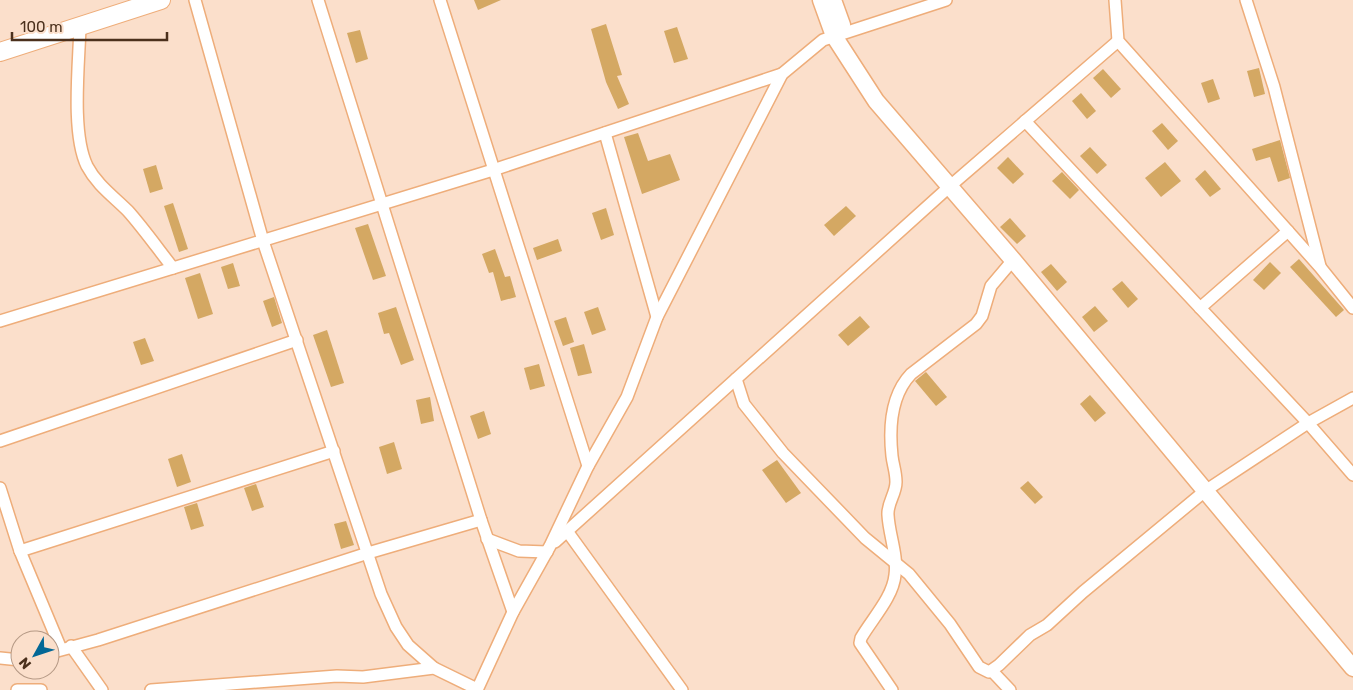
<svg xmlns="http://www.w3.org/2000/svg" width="1353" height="690" viewBox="0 0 1353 690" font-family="Rubik,sans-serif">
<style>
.building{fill:#d4a863}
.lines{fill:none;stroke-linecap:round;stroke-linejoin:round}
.minor-casing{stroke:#eead7a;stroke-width:14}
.secondary-casing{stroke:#eead7a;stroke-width:19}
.primary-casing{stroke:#eead7a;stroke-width:20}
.minor{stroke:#fff;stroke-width:11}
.secondary{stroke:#fff;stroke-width:16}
.primary{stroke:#fff;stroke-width:18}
</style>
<rect width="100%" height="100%" fill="#fbdfcb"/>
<g class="building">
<polygon points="474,0 501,0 478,10"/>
<polygon points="606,24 622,75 617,76 629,104 618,109 606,82 591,29"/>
<polygon points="677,27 688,59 674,63 664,31"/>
<polygon points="360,30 368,59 356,63 347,33"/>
<polygon points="1259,68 1265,94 1254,97 1247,71"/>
<polygon points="1103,69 1121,89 1111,98 1093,78"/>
<polygon points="1213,79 1220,99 1208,103 1201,83"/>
<polygon points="1081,93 1096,111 1087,119 1072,101"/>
<polygon points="1162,123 1178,141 1168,150 1152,131"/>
<polygon points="638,133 648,161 670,154 680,180 642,194 624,137"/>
<polygon points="1280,140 1290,178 1278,182 1270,157 1256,161 1252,149"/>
<polygon points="1090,147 1107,165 1097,174 1080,156"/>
<polygon points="1008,157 1024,174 1013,184 997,168"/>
<polygon points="1165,162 1181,181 1161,197 1145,178"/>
<polygon points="156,165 163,189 150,193 143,169"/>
<polygon points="1205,170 1221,189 1210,197 1195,179"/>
<polygon points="1062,172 1079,190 1070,199 1052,181"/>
<polygon points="173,203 188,249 179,252 164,206"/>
<polygon points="846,206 856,216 834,236 824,225"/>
<polygon points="606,208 614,235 601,240 592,213"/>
<polygon points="1010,218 1026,236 1017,244 1000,227"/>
<polygon points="368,224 386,276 373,280 355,228"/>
<polygon points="558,239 562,251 537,260 533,248"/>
<polygon points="495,249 505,277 510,276 516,297 501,301 493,272 489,273 482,254"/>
<polygon points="1299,259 1344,310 1336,317 1290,267"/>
<polygon points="1270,262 1281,273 1264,290 1253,280"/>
<polygon points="233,263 240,286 228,289 221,267"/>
<polygon points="1051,264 1067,282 1057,291 1041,272"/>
<polygon points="200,273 213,314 198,319 185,278"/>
<polygon points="1122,281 1138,299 1128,308 1112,289"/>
<polygon points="274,297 282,323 272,327 263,301"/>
<polygon points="1095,306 1108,321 1094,332 1082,317"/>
<polygon points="396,307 414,360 401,365 389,333 384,334 378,313"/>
<polygon points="598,307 606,330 592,335 584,312"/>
<polygon points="860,316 870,327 848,346 838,335"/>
<polygon points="566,317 574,342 563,346 554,321"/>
<polygon points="327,330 344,383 331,387 313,335"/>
<polygon points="145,338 154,361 141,365 133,342"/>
<polygon points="584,344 592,373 578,376 570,348"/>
<polygon points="539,364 545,386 530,390 524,368"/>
<polygon points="926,372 947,397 936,406 915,381"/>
<polygon points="1090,395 1106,413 1095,422 1080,404"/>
<polygon points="430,397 434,421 421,424 416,400"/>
<polygon points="484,411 491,434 478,439 470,416"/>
<polygon points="394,442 402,469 387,474 379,447"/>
<polygon points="182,454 191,482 177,487 168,459"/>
<polygon points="777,460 801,493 786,503 762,470"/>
<polygon points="1028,481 1043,497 1035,504 1020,488"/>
<polygon points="256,484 264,507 252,511 244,488"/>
<polygon points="197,503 204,526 191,530 184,507"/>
<polygon points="346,521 354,545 341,549 334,524"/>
</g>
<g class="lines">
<defs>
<g id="minor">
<polyline points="195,0 263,241 381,594 396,627 408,645 434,668"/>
<polyline points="318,0 481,520 513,612"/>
<polyline points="440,0 588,466"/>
<polyline points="1115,0 1118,41 1320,267 1353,308"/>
<polyline points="1246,0 1274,87 1320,266"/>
<path d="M80 26C79 64 71 133 87 166 97 185 113 196 128 211 144 229 158 249 173 268"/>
<polyline points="1025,121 1308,423 1353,475"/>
<polyline points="605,133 657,317"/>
<polyline points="1200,308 1288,231"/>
<polyline points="0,321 493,170 782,74"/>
<polyline points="736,379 744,404 783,453 865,538 909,574 950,624 979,667 989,672 999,665 1030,635 1047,625 1083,592 1205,491 1308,423 1353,398"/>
<polyline points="0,441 297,340"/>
<polyline points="0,488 20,551 61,649"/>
<polyline points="567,531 682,690"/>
<polyline points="487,539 519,551 547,552"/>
<polyline points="555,542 949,187 1118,41"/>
<polyline points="20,551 334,451"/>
<polyline points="71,646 102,690"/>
<polyline points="50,653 98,640 368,553 481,520"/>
<polyline points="0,658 20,660"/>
<polyline points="992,671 1010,690"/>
<polyline points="17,690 41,690"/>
<polyline points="151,690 337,676 363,677 434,668 477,689"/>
<polyline points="477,690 513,612 550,546 588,466 627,397 657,317 782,74 823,40 946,0"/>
<path d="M892 690 860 643 861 638C872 619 893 597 895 575 898 555 889 535 888 515 887 503 896 494 896 482 896 472 893 465 892 456 889 428 891 395 911 374L976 324 982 316 991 286 1013 260"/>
</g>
<g id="secondary">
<polyline points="821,0 834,36 876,101 1013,260 1353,668"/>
<polyline points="833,0 842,25"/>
</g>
<polyline id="primary" points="0,52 161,0"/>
</defs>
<use href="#minor" class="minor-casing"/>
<use href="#secondary" class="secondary-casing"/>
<use href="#primary" class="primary-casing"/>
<use href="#minor" class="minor"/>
<use href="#secondary" class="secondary"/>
<use href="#primary" class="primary"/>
</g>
<g transform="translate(35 655) rotate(230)"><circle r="24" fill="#fbdfcb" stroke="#b59985"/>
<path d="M0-4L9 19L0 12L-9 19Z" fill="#036896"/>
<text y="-8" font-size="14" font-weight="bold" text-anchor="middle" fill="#4b301c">N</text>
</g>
<path d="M12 32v8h155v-8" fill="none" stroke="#4b301c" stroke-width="2.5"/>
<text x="20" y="32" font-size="15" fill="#4b301c" stroke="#fbdfcb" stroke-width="4" paint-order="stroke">100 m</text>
</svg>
